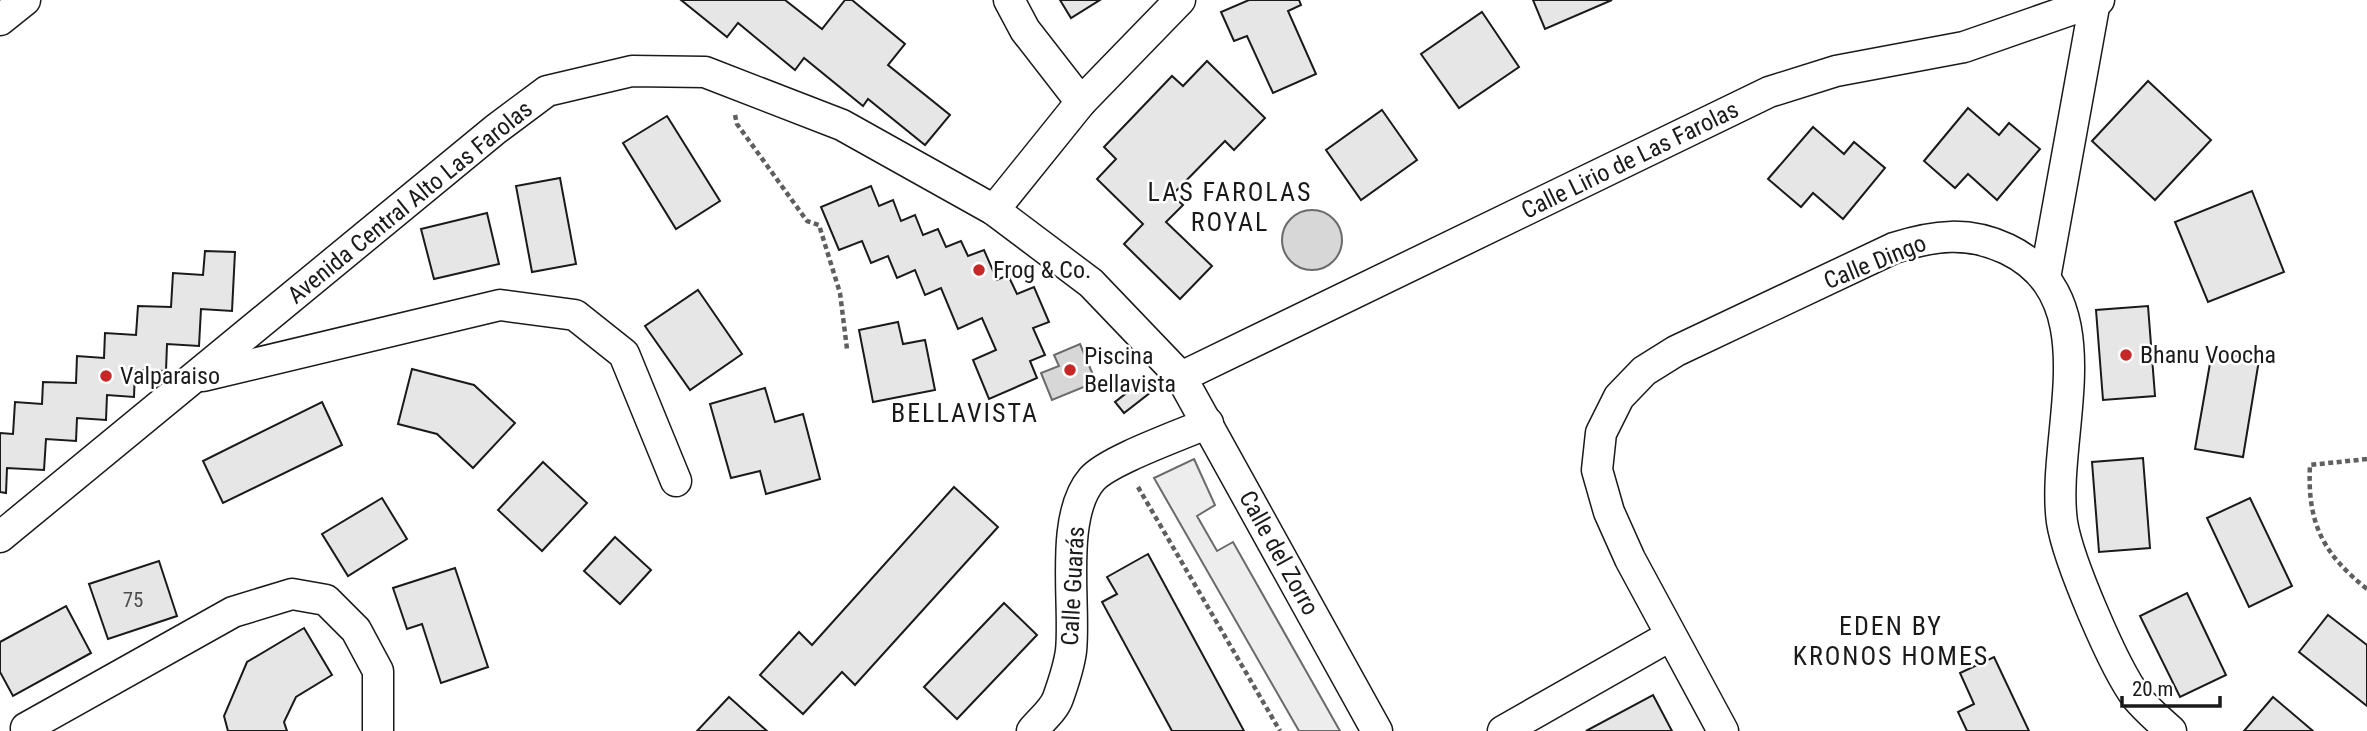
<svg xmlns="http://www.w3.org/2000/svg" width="2367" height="731" viewBox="0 0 2367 731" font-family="'Roboto Condensed',sans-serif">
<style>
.green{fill:#ededed;stroke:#6a6a6a;stroke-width:2}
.water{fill:#d7d7d7;stroke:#6a6a6a;stroke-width:2}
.building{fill:#e6e6e6;stroke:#1a1a1a;stroke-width:2}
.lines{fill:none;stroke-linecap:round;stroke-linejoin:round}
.street-casing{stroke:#1a1a1a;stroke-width:33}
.path{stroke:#5f5f5f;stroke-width:4.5;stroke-dasharray:5 3.5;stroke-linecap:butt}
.street{stroke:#fff;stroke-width:30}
.poi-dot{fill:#c62828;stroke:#fff;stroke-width:2.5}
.labels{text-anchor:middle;stroke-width:5;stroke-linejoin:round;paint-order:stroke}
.number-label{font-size:21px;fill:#4d4d4d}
.street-label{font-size:24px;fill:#1a1a1a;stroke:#fff}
.poi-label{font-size:24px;fill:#1a1a1a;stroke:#fff;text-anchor:start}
.neighbourhood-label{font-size:26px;letter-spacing:2px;fill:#1a1a1a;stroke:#fff}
</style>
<rect width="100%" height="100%" fill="#fff"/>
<polygon class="green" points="1194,459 1215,505 1197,516 1217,551 1233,542 1340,731 1299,731 1154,478"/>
<g class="water">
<circle cx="1312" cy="240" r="30"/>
<polygon points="1080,344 1096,382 1052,400 1041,373 1059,366 1054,355"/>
</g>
<g class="building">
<polygon points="681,0 785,0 822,29 845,0 852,0 905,44 888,65 950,115 925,145 868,99 863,106 804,58 795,70 738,23 727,37"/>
<polygon points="1060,0 1100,0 1071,18"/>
<polygon points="1249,0 1299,0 1301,5 1288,11 1316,74 1273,93 1247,36 1234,41 1221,12"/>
<polygon points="1533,0 1612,0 1545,29"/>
<polygon points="1482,12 1519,67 1459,108 1421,54"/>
<polygon points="1207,61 1265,118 1234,150 1225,141 1172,195 1183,205 1166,222 1212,266 1180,299 1124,244 1143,224 1097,179 1116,159 1104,147 1172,76 1183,86"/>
<polygon points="2148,81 2211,140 2155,200 2092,141"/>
<polygon points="1968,108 1999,135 2009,123 2040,149 1997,200 1968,174 1955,188 1924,161"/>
<polygon points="1382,110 1417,160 1361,200 1326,150"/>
<polygon points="667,116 720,201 676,229 623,143"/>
<polygon points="1813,127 1844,154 1854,142 1885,168 1843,219 1813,193 1801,207 1768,179"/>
<polygon points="560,178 576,264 532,272 516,186"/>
<polygon points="871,186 879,206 893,200 901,221 915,215 923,235 938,229 946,247 961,241 968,256 984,250 997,280 1008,275 1017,294 1034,287 1049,322 1033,328 1045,355 1030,361 1037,378 989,399 973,360 996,350 982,318 958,329 941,288 925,295 915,270 897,278 888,256 871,263 862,241 839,250 821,207"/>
<polygon points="2252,191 2284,272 2208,302 2175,222"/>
<polygon points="487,213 499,264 434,279 421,229"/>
<polygon points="205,251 235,252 232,311 201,309 199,346 167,344 166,371 135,370 134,397 107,395 106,420 77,418 76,441 46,439 44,470 7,468 6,493 0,492 0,433 13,434 15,402 42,404 43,382 76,383 77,356 104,358 105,333 136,335 138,306 171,307 173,273 203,275"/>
<polygon points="698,290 742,354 690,390 645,326"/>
<polygon points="2148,306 2155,396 2103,400 2096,310"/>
<polygon points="898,322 903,344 925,340 935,390 873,402 859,330"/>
<polygon points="2212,352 2259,360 2243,457 2195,449"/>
<polygon points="412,369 474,385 515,423 473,468 437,434 398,424"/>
<polygon points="1142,381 1151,392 1124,413 1115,402"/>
<polygon points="765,388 775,422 803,414 820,479 766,494 760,471 731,478 710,404"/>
<polygon points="322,402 342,445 223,503 203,461"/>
<polygon points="2143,458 2150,548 2099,552 2092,462"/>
<polygon points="543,462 587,503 542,551 498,510"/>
<polygon points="954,487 998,527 855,685 842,672 803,714 760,675 799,632 812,645"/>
<polygon points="382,498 407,539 348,576 322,534"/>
<polygon points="2250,498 2292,586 2249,607 2207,518"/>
<polygon points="615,537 651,570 620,604 584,571"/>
<polygon points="1148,554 1244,731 1172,731 1102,602 1117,594 1107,577"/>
<polygon points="159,561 177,616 108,639 89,584"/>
<polygon points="455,568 488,667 441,683 422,624 407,629 393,588"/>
<polygon points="2187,593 2226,675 2180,697 2140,616"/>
<polygon points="1004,603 1037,635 957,719 924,687"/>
<polygon points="66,606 91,653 13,696 0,672 0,642"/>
<polygon points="2328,615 2367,645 2367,706 2299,652"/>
<polygon points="304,628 332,675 296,697 284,722 287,731 228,731 224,716 247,662"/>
<polygon points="1994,657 2029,731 1967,731 1958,712 1974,704 1960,673"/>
<polygon points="1653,695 1672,731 1586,731"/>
<polygon points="729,697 767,731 697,731"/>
<polygon points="2273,697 2313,731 2244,731"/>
</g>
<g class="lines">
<defs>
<g id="street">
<polyline points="1009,0 1025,30 1081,102"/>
<polyline points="0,20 25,0"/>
<polyline points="994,210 1081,102 1180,0"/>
<polyline points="2045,278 2095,1"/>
<polyline points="203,376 500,305 575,315 624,354 676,481"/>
<polyline points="1181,377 1769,92 1836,71 1964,47 2099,0"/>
<polyline points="0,537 496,129 547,91 632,71 705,72 842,125 994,210 1091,283 1181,377 1377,731"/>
<polyline points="26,728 233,612 292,594 326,600 356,630 378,671 378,731"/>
<path d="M1032 731C1040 721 1054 710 1058 698 1063 684 1069 666 1071 651 1076 605 1059 517 1092 479 1109 460 1181 435 1208 423"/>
<polyline points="1503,731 1670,636"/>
<path d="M1723 731 1630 559 1609 512 1597 470 1601 433 1619 397 1644 371 1676 351 1894 248C1934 235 1969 231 2007 249 2111 299 2050 435 2062 522 2068 560 2114 668 2137 698 2147 710 2160 721 2171 731"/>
</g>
</defs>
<use href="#street" class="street-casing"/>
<g class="path">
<polyline points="735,115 737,124 807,221 819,225 840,293 847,349"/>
<path d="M2367 459 2310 465C2307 522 2322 553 2367 589"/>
<polyline points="1138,487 1280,731"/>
</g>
<use href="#street" class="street"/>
</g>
<g class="poi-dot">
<circle cx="979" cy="270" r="7"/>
<circle cx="2126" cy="355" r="7"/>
<circle cx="1070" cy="370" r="7"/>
<circle cx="106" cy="376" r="7"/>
</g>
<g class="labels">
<g class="number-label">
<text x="133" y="607">75</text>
</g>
<g class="street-label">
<text transform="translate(1630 160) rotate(-26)" y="8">Calle Lirio de Las Farolas</text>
<text transform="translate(410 202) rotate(-39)" y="8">Avenida Central Alto Las Farolas</text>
<text transform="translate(1875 262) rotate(-22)" y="8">Calle Dingo</text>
<text transform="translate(1279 553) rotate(61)" y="8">Calle del Zorro</text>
<text transform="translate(1073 586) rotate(-87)" y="8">Calle Guarás</text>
</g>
<g class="poi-label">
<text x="993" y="278">Frog &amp; Co.</text>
<text x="2140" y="363">Bhanu Voocha</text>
<text x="1084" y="364">Piscina<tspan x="1084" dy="28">Bellavista</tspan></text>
<text x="120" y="384">Valparaiso</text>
</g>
<g class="neighbourhood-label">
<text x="1230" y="201">LAS FAROLAS<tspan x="1230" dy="30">ROYAL</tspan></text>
<text x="965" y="422">BELLAVISTA</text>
<text x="1891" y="635">EDEN BY<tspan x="1891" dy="30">KRONOS HOMES</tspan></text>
</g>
</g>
<path d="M2122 696v10h98v-10" fill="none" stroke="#1a1a1a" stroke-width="3.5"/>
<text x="2132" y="696" font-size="21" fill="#1a1a1a" stroke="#ffffff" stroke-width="5" paint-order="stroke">20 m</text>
</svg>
